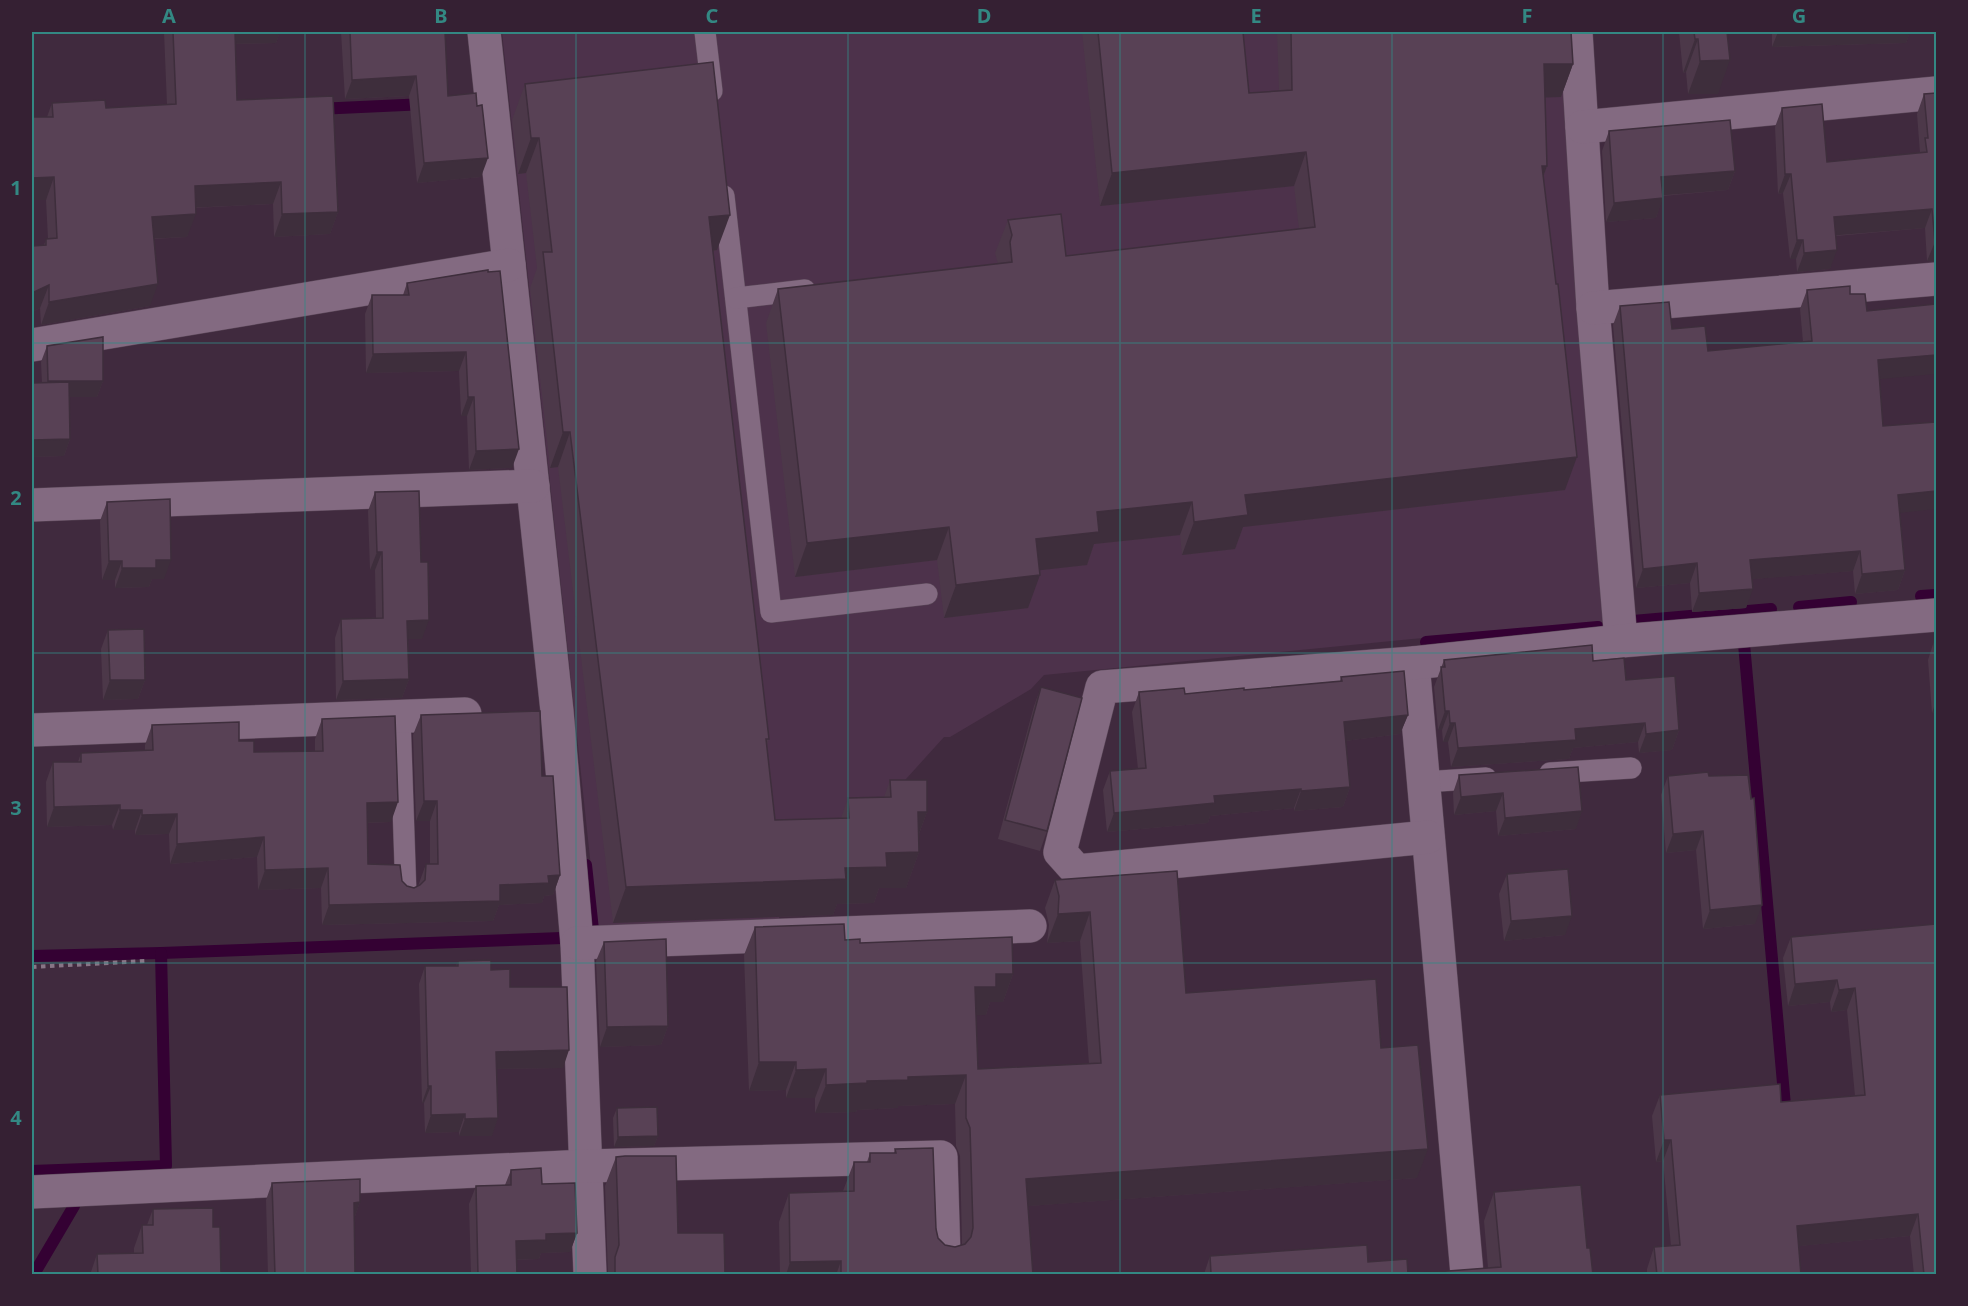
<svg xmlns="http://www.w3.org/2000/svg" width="1968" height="1306" viewBox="0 0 1968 1306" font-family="'Noto Sans',sans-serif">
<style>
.built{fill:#4d324b}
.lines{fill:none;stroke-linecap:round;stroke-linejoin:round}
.stream{stroke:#340133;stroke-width:12}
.lane-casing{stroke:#5a4758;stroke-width:22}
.street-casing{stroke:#5a4758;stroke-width:34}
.path{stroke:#887586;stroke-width:4;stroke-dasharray:4.5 4.5;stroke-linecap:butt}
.lane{stroke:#836a81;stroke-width:21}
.street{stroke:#836a81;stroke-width:33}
.wall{fill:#4c3849}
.shaded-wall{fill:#3e2e3c}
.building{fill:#584155;stroke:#3e2e3c;stroke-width:1.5}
.grid{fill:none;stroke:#338883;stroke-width:1.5;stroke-opacity:0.55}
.neatline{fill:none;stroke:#338883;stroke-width:2}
.grid-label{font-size:20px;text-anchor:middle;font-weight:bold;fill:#338883}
</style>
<rect width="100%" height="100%" fill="#402a3e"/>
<polygon class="built" points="502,32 1564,32 1611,622 1412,639 1044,675 1031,689 950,737 944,737 868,821 780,843 779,930 598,933"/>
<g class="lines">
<g class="stream">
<polyline points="317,109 426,104"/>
<polyline points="1921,596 1936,595"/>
<polyline points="1799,607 1851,602"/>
<polyline points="1633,621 1771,609"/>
<polyline points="1426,642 1598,627"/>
<polyline points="1744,644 1786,1117"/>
<polyline points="586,865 593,930"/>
<polyline points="32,956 161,953 562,938"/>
<polyline points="32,1171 166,1166 161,953"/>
<polyline points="34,1274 74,1206"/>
</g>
<defs>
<g id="lane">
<polyline points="705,32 712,91"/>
<polyline points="724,196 771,612 927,594"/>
<polyline points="736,298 805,290"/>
<polyline points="400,717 406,895"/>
<polyline points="1550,773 1631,768"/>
<polyline points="1423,782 1486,778"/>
</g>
<g id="street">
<polyline points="484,32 557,711 577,943 590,1274"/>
<polyline points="1576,32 1593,308 1621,641"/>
<polyline points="1582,127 1936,93"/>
<polyline points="1593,308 1936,279"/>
<polyline points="32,345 509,265"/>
<polyline points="32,505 533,486"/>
<polyline points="1413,663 1467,1274"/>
<polyline points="32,730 465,714"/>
<polyline points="1428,837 1077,871 1060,852 1102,687 1413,663 1621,641 1936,615"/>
<polyline points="577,943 1030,926"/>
<polyline points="32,1192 586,1166 941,1157 944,1257"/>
</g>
</defs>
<use href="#lane" class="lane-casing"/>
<use href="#street" class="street-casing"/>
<polyline class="path" points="32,967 146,961"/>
<use href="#lane" class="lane"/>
<use href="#street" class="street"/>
</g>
<g class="wall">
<polygon points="164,32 280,32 276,43 235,44 237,100 338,212 330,234 274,237 273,204 195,208 187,237 154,239 150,306 41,325 40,308 32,312 32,246 44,245 46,239 48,239 46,200 47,117 52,103 106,108 167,105"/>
<polygon points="341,32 445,32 448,96 481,177 417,183 409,96 345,99"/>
<polygon points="1082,32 1243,32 1249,93 1279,91 1277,32 1571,32 1573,64 1561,97 1545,97 1547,166 1543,178 1565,490 1243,527 1235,549 1182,555 1180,535 1094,544 1087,565 1040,570 1028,608 944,618 937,560 795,577 766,323 778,289 998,264 995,253 1008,220 1066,256 1299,229 1294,186 1100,206"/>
<polygon points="1679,32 1910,32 1906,43 1772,47 1772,32 1727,34 1718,94 1688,94 1686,72 1683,73"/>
<polygon points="525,84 717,250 713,251 769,739 767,744 775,820 841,818 848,798 884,797 890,780 927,812 919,834 919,852 906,888 879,888 874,903 837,904 833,915 613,923 558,467 550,468 530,288 537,268 526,173 518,174 512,120"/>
<polygon points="1936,93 1936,262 1927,261 1925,228 1836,236 1830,269 1797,272 1796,259 1790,259 1783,193 1778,194 1775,127 1782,108 1827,162 1920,153 1917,114 1924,94"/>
<polygon points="1609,131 1735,171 1728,190 1663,196 1656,218 1606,222 1602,151"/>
<polygon points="488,270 512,468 469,470 467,416 461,416 459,371 366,373 365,314 372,295 403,295 407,283"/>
<polygon points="1807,290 1850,294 1867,311 1879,379 1883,426 1900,513 1905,570 1898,590 1855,594 1853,571 1752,579 1746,608 1692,612 1690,583 1636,588 1613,325 1620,306 1672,329 1708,351 1803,342 1800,309"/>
<polygon points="47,346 103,381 97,397 70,397 70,439 64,456 32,457 32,383 42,383 41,362"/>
<polygon points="375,492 422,639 408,639 409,679 402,698 336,700 335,638 341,619 376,619 375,570 370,570 368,511"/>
<polygon points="107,502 164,579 152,579 149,587 115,588 115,580 102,580 100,521"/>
<polygon points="108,630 145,680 138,699 103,700 101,649"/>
<polygon points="1934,641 1936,641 1936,712 1932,713 1928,660"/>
<polygon points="1444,660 1593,661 1626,680 1679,730 1672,750 1639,753 1638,742 1573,748 1569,759 1451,767 1448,742 1443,742 1442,730 1438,730 1434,687"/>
<polygon points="1341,677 1408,715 1400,734 1345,741 1350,787 1343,807 1294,811 1294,808 1210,816 1208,823 1107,832 1103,790 1110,771 1138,769 1132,712 1139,692 1185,694 1244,690 1340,681"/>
<polygon points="1041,687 1047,831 1040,851 998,839 1034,706"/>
<polygon points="421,715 542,776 560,875 553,895 544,896 542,903 499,905 493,921 322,925 321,888 258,890 257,857 170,864 169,834 135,835 135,830 113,830 112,825 47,827 46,782 53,762 78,762 81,753 145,751 145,745 152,725 239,741 254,752 315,751 315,739 322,719 391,822 367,823 368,864 402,881 407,886 414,888 418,886 426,864 430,864 430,821 416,821 413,735"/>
<polygon points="1578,767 1576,829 1498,836 1496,811 1454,815 1453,793 1459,775"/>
<polygon points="1668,776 1709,776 1755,924 1703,929 1696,850 1666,853 1661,795"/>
<polygon points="1507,874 1565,935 1504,941 1499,894"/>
<polygon points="1055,880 1186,993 1381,1048 1417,1178 1028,1206 1033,1275 780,1275 779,1222 789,1193 843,1191 854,1162 867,1162 870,1153 894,1153 895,1149 936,1229 938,1238 945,1245 955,1247 962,1245 960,1156 956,1146 955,1104 898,1106 898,1108 857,1110 856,1112 815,1113 815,1098 786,1098 786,1090 749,1091 744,955 755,927 845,940 1013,974 1003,1002 990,1002 986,1015 976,1015 978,1069 1089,1064 1080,941 1047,943 1049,925 1045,908"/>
<polygon points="1936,924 1936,1275 1914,1275 1910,1236 1798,1246 1801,1275 1647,1275 1647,1269 1654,1247 1671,1246 1663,1161 1656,1162 1652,1116 1660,1095 1781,1102 1855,1096 1847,1010 1831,1012 1830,1002 1788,1006 1783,958 1791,937"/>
<polygon points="604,942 668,1026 661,1045 600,1047 596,961"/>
<polygon points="458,961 491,970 510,987 563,1068 497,1069 492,1136 459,1136 459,1132 425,1133 424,1103 422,1103 419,984 425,966 456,966"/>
<polygon points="617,1108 658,1136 654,1146 614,1147 613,1118"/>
<polygon points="616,1157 678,1233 725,1275 608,1275 605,1186"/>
<polygon points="511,1170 542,1184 577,1233 570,1252 541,1253 539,1259 516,1260 517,1275 471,1275 469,1204 476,1186 505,1185"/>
<polygon points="272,1183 360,1202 354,1219 355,1275 268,1275 266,1200"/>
<polygon points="1494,1192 1587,1248 1593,1275 1204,1274 1210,1256 1368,1262 1408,1274 1488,1268 1484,1221"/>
<polygon points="153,1209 213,1227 221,1275 90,1275 97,1254 134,1253 134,1248 142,1225 147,1225"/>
</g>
<g class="shaded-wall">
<polygon points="231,32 280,32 276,43 226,44"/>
<polygon points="1713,32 1772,32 1712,34"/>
<polygon points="1778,32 1910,32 1906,43 1772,47"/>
<polygon points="1695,39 1698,39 1686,72 1683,73"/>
<polygon points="1730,60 1718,94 1688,94 1700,61"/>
<polygon points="1544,64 1573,64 1561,97 1532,98"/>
<polygon points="416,76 409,96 345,99 352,80"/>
<polygon points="531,138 539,138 526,173 518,174"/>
<polygon points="1306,152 1294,186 1100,206 1112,173"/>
<polygon points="488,158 481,177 417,183 424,163"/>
<polygon points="1542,166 1547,166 1535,199"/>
<polygon points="1735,171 1728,190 1654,196 1661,177"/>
<polygon points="1785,174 1791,174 1783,193 1778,194"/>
<polygon points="54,177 46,200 32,200 32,178"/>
<polygon points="281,182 273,204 186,208 195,186"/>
<polygon points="1663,198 1656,218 1606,222 1614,203"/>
<polygon points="1932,209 1925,228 1827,236 1834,217"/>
<polygon points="338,212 330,234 274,237 282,214"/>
<polygon points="196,214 187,237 144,239 152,217"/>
<polygon points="730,215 717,250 697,253 709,217"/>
<polygon points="1797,240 1803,240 1796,259 1790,259"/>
<polygon points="1935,242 1936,242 1936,262 1927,261"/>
<polygon points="1837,250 1830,269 1797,272 1804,253"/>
<polygon points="158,284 150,306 41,325 49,302"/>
<polygon points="49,285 40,308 32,312 32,293"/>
<polygon points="466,352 459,371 366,373 373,354"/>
<polygon points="1936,355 1936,374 1871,380 1878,360"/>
<polygon points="48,381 103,381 97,397 42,397"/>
<polygon points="468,397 474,397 467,416 461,416"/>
<polygon points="563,432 570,432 558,467 550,468"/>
<polygon points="70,439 64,456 32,457 32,440"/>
<polygon points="519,449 512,468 469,470 476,451"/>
<polygon points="1577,457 1565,490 1243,527 1235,549 1182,555 1194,522 1245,495"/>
<polygon points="1936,491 1936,509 1891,514 1898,495"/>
<polygon points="1192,502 1180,535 1094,544 1087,565 1024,572 1036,539 1097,512"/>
<polygon points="949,527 937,560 795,577 807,543"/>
<polygon points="1860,551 1853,571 1743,580 1750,560"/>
<polygon points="377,552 382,552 375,570 370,570"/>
<polygon points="156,560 171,560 164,579 152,579 149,587 115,588 122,568"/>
<polygon points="109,561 122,561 115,580 102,580"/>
<polygon points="1697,563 1690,583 1636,588 1643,569"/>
<polygon points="1905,570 1898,590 1855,594 1862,574"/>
<polygon points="1040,575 1028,608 944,618 956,585"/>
<polygon points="1753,589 1746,608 1692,612 1699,593"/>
<polygon points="429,620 422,639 400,639 407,621"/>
<polygon points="409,679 402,698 336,700 343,681"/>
<polygon points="110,680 145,680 138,699 103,700"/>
<polygon points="1936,701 1936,712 1932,713"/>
<polygon points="1445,711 1449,711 1442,730 1438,730"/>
<polygon points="1408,715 1400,734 1337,742 1344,722"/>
<polygon points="1450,723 1455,723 1448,742 1443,742"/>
<polygon points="1645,723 1638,742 1573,748 1569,759 1451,767 1458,748 1575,729"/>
<polygon points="1679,730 1672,750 1639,753 1646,734"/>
<polygon points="1350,787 1343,807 1294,811 1301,791"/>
<polygon points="1301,789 1294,808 1210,816 1208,823 1107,832 1114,813 1214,796"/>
<polygon points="1503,793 1496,811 1454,815 1461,797"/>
<polygon points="424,801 437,801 430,821 416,821"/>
<polygon points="398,802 391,822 360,823 367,803"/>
<polygon points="120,805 112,825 47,827 54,807"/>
<polygon points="120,810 142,810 135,830 113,830"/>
<polygon points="1582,811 1576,829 1498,836 1505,818"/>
<polygon points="918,812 927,812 914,847"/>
<polygon points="177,814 169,834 135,835 142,815"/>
<polygon points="1703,831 1696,850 1666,853 1673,834"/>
<polygon points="264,837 257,857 170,864 177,844"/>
<polygon points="919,852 906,888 879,888 874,903 837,904 833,915 613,923 626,887 845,868 886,853"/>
<polygon points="328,868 321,888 258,890 265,870"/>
<polygon points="560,875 553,895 544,896 542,903 499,905 493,921 322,925 329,905 500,885 548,876"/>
<polygon points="1762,905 1755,924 1703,929 1710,910"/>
<polygon points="1090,912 1080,941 1047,943 1058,914"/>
<polygon points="1572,916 1565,935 1504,941 1511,921"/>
<polygon points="996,974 1013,974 1003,1002 990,1002 986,1015 965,1016 975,987"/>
<polygon points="1837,980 1830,1002 1788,1006 1795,984"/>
<polygon points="1855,988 1847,1010 1831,1012 1839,990"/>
<polygon points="668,1026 661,1045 600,1047 607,1027"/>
<polygon points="569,1050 563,1068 490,1069 496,1052"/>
<polygon points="759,1062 796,1062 786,1090 749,1091"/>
<polygon points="826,1069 815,1098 786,1098 796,1070"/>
<polygon points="966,1075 955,1104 898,1106 898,1108 857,1110 856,1112 815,1113 826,1085 908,1077"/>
<polygon points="428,1086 431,1086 424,1103 422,1103"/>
<polygon points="465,1114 459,1132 425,1133 431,1115"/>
<polygon points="498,1118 492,1136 459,1136 465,1119"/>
<polygon points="658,1136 654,1146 614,1147 618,1137"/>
<polygon points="1664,1140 1671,1140 1663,1161 1656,1162"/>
<polygon points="1428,1149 1417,1178 1016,1207 1026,1179"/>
<polygon points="360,1202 354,1219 354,1203"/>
<polygon points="1918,1214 1910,1236 1789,1247 1797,1226"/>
<polygon points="577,1233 570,1252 541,1253 539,1259 509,1260 516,1241 546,1234"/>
<polygon points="841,1261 836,1275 786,1275 790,1262"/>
</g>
<g class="building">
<polygon points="173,32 235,32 237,100 333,96 338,212 282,214 281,182 195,186 196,214 152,217 158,284 49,302 49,285 32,293 32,246 46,245 46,239 57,238 54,177 32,178 32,117 53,117 52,103 105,100 106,108 176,104"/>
<polygon points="350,32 445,32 448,96 476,93 477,106 482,105 488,158 424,163 416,76 352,80"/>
<polygon points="1098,32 1243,32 1249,93 1292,90 1291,32 1571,32 1573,64 1544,64 1547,166 1542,166 1556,284 1558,284 1577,457 1245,495 1248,515 1194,522 1192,502 1097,512 1099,532 1036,539 1040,575 956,585 949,527 807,543 778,289 1012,262 1010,242 1012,235 1008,220 1061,214 1066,256 1315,227 1306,152 1112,173"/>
<polygon points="1694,32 1727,32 1730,60 1700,61 1698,39 1695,39"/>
<polygon points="713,62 730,215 709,217 769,739 766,739 775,820 849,818 848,798 891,797 890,780 927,780 927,812 918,812 919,852 886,853 887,867 845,868 846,879 626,887 570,432 563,432 543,252 552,252 539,138 531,138 525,84"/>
<polygon points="1936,93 1936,242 1935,242 1932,209 1834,217 1837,250 1804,253 1803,240 1797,240 1791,174 1785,174 1782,108 1822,104 1827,162 1927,152 1925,138 1928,138 1924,94"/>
<polygon points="1730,120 1735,171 1661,177 1663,198 1614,203 1609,131"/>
<polygon points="488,270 488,272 500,271 519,449 476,451 474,397 468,397 466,352 373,354 372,295 409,295 407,283"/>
<polygon points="1850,286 1850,294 1865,294 1867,311 1936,304 1936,355 1878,360 1883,426 1936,422 1936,491 1898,495 1905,570 1862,574 1860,551 1750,560 1753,589 1699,593 1697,563 1643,569 1620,306 1669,302 1672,329 1705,326 1708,351 1812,341 1807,290"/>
<polygon points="103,337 103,381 48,381 47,346"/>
<polygon points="69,382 70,439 32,440 32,383"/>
<polygon points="419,491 421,562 428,562 429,620 407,621 409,679 343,681 341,619 383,618 382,552 377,552 375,492"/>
<polygon points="170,499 171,560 156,560 156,568 122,568 122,561 109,561 107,502"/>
<polygon points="144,629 145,680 110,680 108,630"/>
<polygon points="1934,641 1936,641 1936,665"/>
<polygon points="1592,645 1593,661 1624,658 1626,680 1675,676 1679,730 1646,734 1645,723 1575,729 1576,740 1458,748 1455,723 1450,723 1449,711 1445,711 1441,667 1445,667 1444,660"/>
<polygon points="1404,671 1408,715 1344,722 1350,787 1301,791 1301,789 1214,796 1215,803 1114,813 1110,771 1146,768 1139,692 1184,688 1185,694 1244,688 1244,690 1342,681 1341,677"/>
<polygon points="1041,687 1082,698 1047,831 1005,820"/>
<polygon points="540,711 542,776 553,776 560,875 548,876 549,883 500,885 500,901 329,905 328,868 265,870 264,837 177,844 177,814 142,815 142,810 120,810 120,805 54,807 53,762 81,762 81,753 153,750 152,725 239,722 239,741 254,741 254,752 323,751 322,719 395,716 398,802 367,803 368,864 400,865 402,881 407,886 414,888 420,885 425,880 426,864 438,864 437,801 424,801 421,715"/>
<polygon points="1578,767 1582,811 1505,818 1503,793 1461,797 1459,775"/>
<polygon points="1708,772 1709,776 1748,775 1751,799 1754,798 1762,905 1710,910 1703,831 1673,834 1668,776"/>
<polygon points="1568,869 1572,916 1511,921 1507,874"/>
<polygon points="1177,871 1186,993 1376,979 1381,1048 1418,1045 1428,1149 1026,1179 1033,1275 841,1275 841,1261 790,1262 789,1193 854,1191 854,1162 870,1162 870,1153 896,1153 895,1149 933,1148 936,1229 938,1238 945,1245 955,1247 965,1244 971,1237 973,1228 970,1128 966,1118 966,1075 908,1077 908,1080 867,1081 867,1083 826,1085 826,1069 796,1070 796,1062 759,1062 755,927 844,924 845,940 860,939 860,943 1012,937 1013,974 996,974 996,987 975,987 978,1069 1101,1063 1090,912 1058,914 1059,896 1055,880"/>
<polygon points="1936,924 1936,1275 1924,1275 1918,1214 1797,1226 1801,1275 1657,1275 1654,1247 1680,1245 1671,1140 1664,1140 1660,1095 1780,1084 1781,1102 1865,1095 1855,988 1839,990 1837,980 1795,984 1791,937"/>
<polygon points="666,939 668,1026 607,1027 604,942"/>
<polygon points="491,960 491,970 510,969 510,987 567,987 569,1050 496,1052 498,1118 465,1119 465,1114 431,1115 431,1086 428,1086 425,966 458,966 458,961"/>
<polygon points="657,1107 658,1136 618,1137 617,1108"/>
<polygon points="625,1156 676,1156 678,1233 724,1233 725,1275 615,1275 615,1257 619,1245 616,1157"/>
<polygon points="541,1168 542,1184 575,1183 577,1233 546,1234 546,1240 516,1241 517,1275 478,1275 476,1186 511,1185 511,1170"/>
<polygon points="360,1179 360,1202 354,1203 355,1275 275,1275 272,1183"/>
<polygon points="1581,1185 1587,1248 1590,1248 1593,1275 1190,1275 1211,1273 1210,1256 1367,1245 1368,1262 1407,1259 1408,1274 1501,1267 1494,1192"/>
<polygon points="32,1193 33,1252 32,1252"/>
<polygon points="213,1208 213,1227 220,1227 221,1275 98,1275 97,1254 143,1253 142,1225 153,1225 153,1209"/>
</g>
<path class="grid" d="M305 32V1274M576 32V1274M848 32V1274M1120 32V1274M1392 32V1274M1663 32V1274M32 343H1936M32 653H1936M32 963H1936"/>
<rect width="1968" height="1306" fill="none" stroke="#352033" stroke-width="66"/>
<rect x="33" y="33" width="1902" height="1240" class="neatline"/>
<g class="grid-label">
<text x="169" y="23">A</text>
<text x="441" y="23">B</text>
<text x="712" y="23">C</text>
<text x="984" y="23">D</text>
<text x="1256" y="23">E</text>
<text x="1527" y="23">F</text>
<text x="1799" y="23">G</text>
<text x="16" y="195">1</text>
<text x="16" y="505">2</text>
<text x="16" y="815">3</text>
<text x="16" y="1125">4</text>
</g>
</svg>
